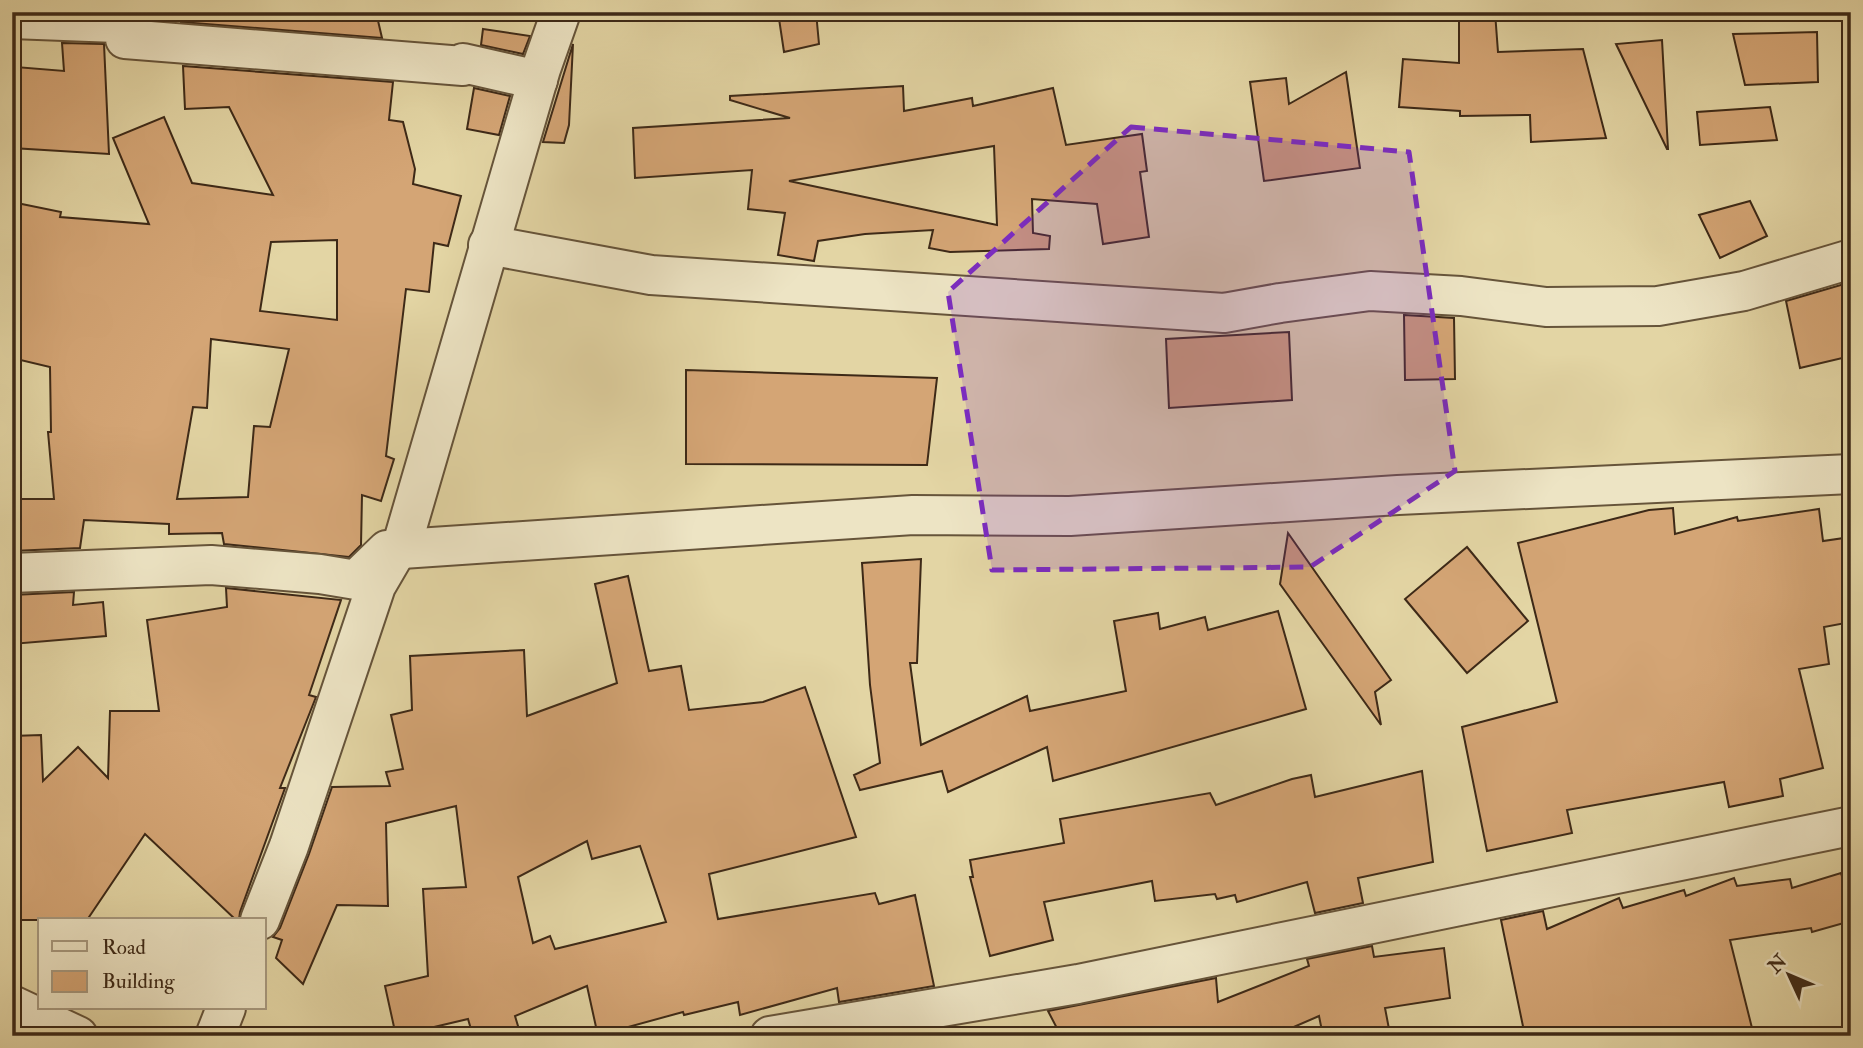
<svg xmlns="http://www.w3.org/2000/svg" width="1863" height="1048" viewBox="0 0 1863 1048" font-family="'IM FELL Double Pica',serif">
<style>
.building{fill:#d4a575;stroke:#3d2917;stroke-width:2;fill-rule:evenodd}
.lines{fill:none;stroke-linecap:round;stroke-linejoin:round}
.street-casing{stroke:#66543a;stroke-width:42}
.street{stroke:#ede4c4;stroke-width:38}
.marked{fill:#7b2cbf;fill-opacity:0.2;stroke:#7b2cbf;stroke-width:5;stroke-dasharray:14 9;stroke-linejoin:round}
</style>
<rect width="100%" height="100%" fill="#e3d5a4"/>
<filter id="stains"><feTurbulence type="fractalNoise" baseFrequency=".00286" numOctaves="4"/><feColorMatrix values="0 0 0 0 .2 0 0 0 0 .09 0 0 0 0 .02 0 0 0 .5 -.17"/></filter>
<radialGradient id="worn" r=".72"><stop offset=".6" stop-color="#630" stop-opacity="0"/><stop offset="1" stop-color="#630" stop-opacity=".3"/></radialGradient>
<g class="building">
<polygon points="181,12 376,12 382,38 181,22"/>
<polygon points="778,12 816,12 819,44 784,52"/>
<polygon points="1459,12 1495,12 1498,52 1583,49 1606,138 1531,142 1530,115 1460,116 1460,111 1399,107 1403,59 1459,63"/>
<polygon points="483,29 530,36 523,54 481,45"/>
<polygon points="1817,32 1818,82 1745,85 1733,34"/>
<polygon points="1662,40 1668,149 1667,149 1616,44"/>
<polygon points="62,43 104,44 109,154 12,148 12,104 16,67 64,71"/>
<polygon points="573,44 569,125 564,143 543,142"/>
<path d="M183 66 393 82 389 120 403 122 415 169 413 184 461 196 448 246 434 243 429 292 406 289 386 456 394 459 381 501 362 495 361 545 349 557 224 544 222 533 169 534V524L84 520 80 548 12 551V499H54L48 432H51L50 367 12 358V202L61 212 60 217 149 224 113 138 164 117 192 183 273 195 229 107 185 109ZM337 240V320L260 311 271 242ZM211 339 289 349 270 427 254 426 248 497 177 499 193 407 207 408Z"/>
<polygon points="1346,72 1360,168 1264,181 1250,82 1286,78 1289,104"/>
<path d="M903 86 904 111 972 98 973 106 1053 88 1066 145 1142 134 1147 171 1140 172 1149 237 1103 244 1097 204 1032 199 1033 233 1050 236 1049 249 950 252 929 248 933 230 865 234 818 241 814 261 778 255 785 213 748 209 752 170 635 178 633 128 790 118 730 100V96ZM994 146 997 225 789 181Z"/>
<polygon points="474,88 510,96 499,135 467,129"/>
<polygon points="1770,107 1777,140 1700,145 1697,112"/>
<polygon points="1750,201 1767,236 1720,258 1699,215"/>
<polygon points="1851,282 1851,356 1800,368 1786,301"/>
<polygon points="1404,315 1454,318 1455,379 1405,380"/>
<polygon points="1289,332 1292,400 1169,408 1166,339"/>
<polygon points="686,370 937,378 927,465 686,464"/>
<polygon points="1673,508 1675,534 1737,517 1738,521 1819,509 1823,541 1851,537 1851,622 1824,627 1829,664 1799,669 1823,768 1780,779 1783,796 1729,807 1724,782 1567,810 1572,833 1487,851 1462,727 1557,702 1518,543 1649,510"/>
<polygon points="1288,533 1391,680 1375,692 1381,725 1280,584"/>
<polygon points="1467,547 1528,621 1467,673 1405,599"/>
<polygon points="921,559 917,663 910,663 921,745 1027,696 1030,711 1126,691 1114,621 1158,613 1160,629 1205,617 1208,630 1278,611 1306,709 1053,781 1047,747 948,792 942,771 860,790 854,775 880,763 870,685 862,563"/>
<path d="M628 576 649 671 681 666 689 710 763 702 805 687 856 837 709 874 718 919 875 893 879 904 915 895 934 986 839 1002 837 988 740 1015 738 1002 684 1015 683 1012 628 1027 626 1036H598L587 986 515 1016 521 1036H473L468 1019 396 1036 385 986 428 976 423 889 466 887 456 806 386 823 388 906 337 905 303 984 276 958 282 940 273 937 280 928 309 854 332 787 390 786 386 772 403 769 391 715 412 710 410 656 524 650 527 716 617 683 595 584ZM587 841 592 859 640 846 666 922 555 949 550 936 533 943 518 877Z"/>
<polygon points="226,588 341,600 309,695 316,697 280,788 285,788 240,912 239,920 236,920 145,834 87,920 12,920 12,736 41,735 43,781 78,747 108,778 110,711 159,711 147,620 227,607"/>
<polygon points="74,592 73,605 103,602 106,636 12,644 12,595"/>
<polygon points="1422,771 1433,862 1358,878 1363,903 1315,913 1307,882 1237,902 1235,895 1217,899 1215,894 1155,901 1152,881 1044,902 1053,940 990,956 970,877 973,877 970,860 1064,843 1060,819 1210,793 1216,805 1292,779 1311,775 1315,797"/>
<polygon points="1841,873 1851,908 1851,921 1812,932 1811,928 1730,940 1754,1036 1525,1036 1501,920 1543,911 1547,929 1619,898 1623,908 1684,890 1686,896 1734,878 1737,886 1790,879 1792,888"/>
<polygon points="1372,946 1374,957 1444,948 1450,998 1385,1008 1389,1029 1359,1036 1323,1036 1319,1016 1273,1036 1061,1036 1048,1011 1216,978 1218,1002 1309,966 1307,959"/>
</g>
<g class="lines">
<defs>
<g id="street">
<polyline points="12,19 116,23 126,25 125,39 463,66 463,63 538,80"/>
<polyline points="488,245 651,275 1224,313 1280,303 1370,291 1461,296 1546,307 1658,306 1744,291 1851,259"/>
<polyline points="12,573 211,565 320,574 356,580 387,550 913,515 1070,516 1398,495 1851,474"/>
<polyline points="260,920 289,846 376,586 404,538 541,69 561,12"/>
<polyline points="12,1005 78,1036"/>
<polyline points="215,1036 226,1008"/>
<polyline points="770,1036 1078,984 1851,826"/>
</g>
</defs>
<use href="#street" class="street-casing"/>
<use href="#street" class="street"/>
</g>
<path class="marked" d="M1131 127 1409 152 1455 471 1310 567 992 570 948 292Z"/>
<rect width="1863" height="1048" fill="none" stroke="#e3d5a4" stroke-width="42"/>
<rect x="14" y="14" width="1835" height="1020" fill="none" stroke="#3d2917" stroke-width="3.5"/>
<rect x="21" y="21" width="1821" height="1006" fill="none" stroke="#3d2917" stroke-width="2"/>
<rect x="38" y="918" width="228" height="91" fill="#ede4c4" stroke="#a7997f" stroke-width="2"/>
<rect x="52" y="941" width="35" height="10" fill="#ede4c4" stroke="#a7997f" stroke-width="2"/>
<text x="102" y="954" font-size="21" fill="#3d2917">Road</text>
<rect x="52" y="971" width="35" height="21" fill="#d4a575" stroke="#a7997f" stroke-width="2"/>
<text x="102" y="988" font-size="21" fill="#3d2917">Building</text>
<g transform="translate(1789 975) rotate(314)" stroke="#ede4c4" stroke-width="5" paint-order="stroke">
<path d="M0-5L12 26L0 18L-12 26Z" fill="#3d2917"/>
<text y="-10" font-size="19" font-weight="bold" text-anchor="middle" fill="#3d2917">N</text>
</g>
<rect width="100%" height="100%" filter="url(#stains)"/>
<rect width="100%" height="100%" fill="url(#worn)"/>
</svg>
